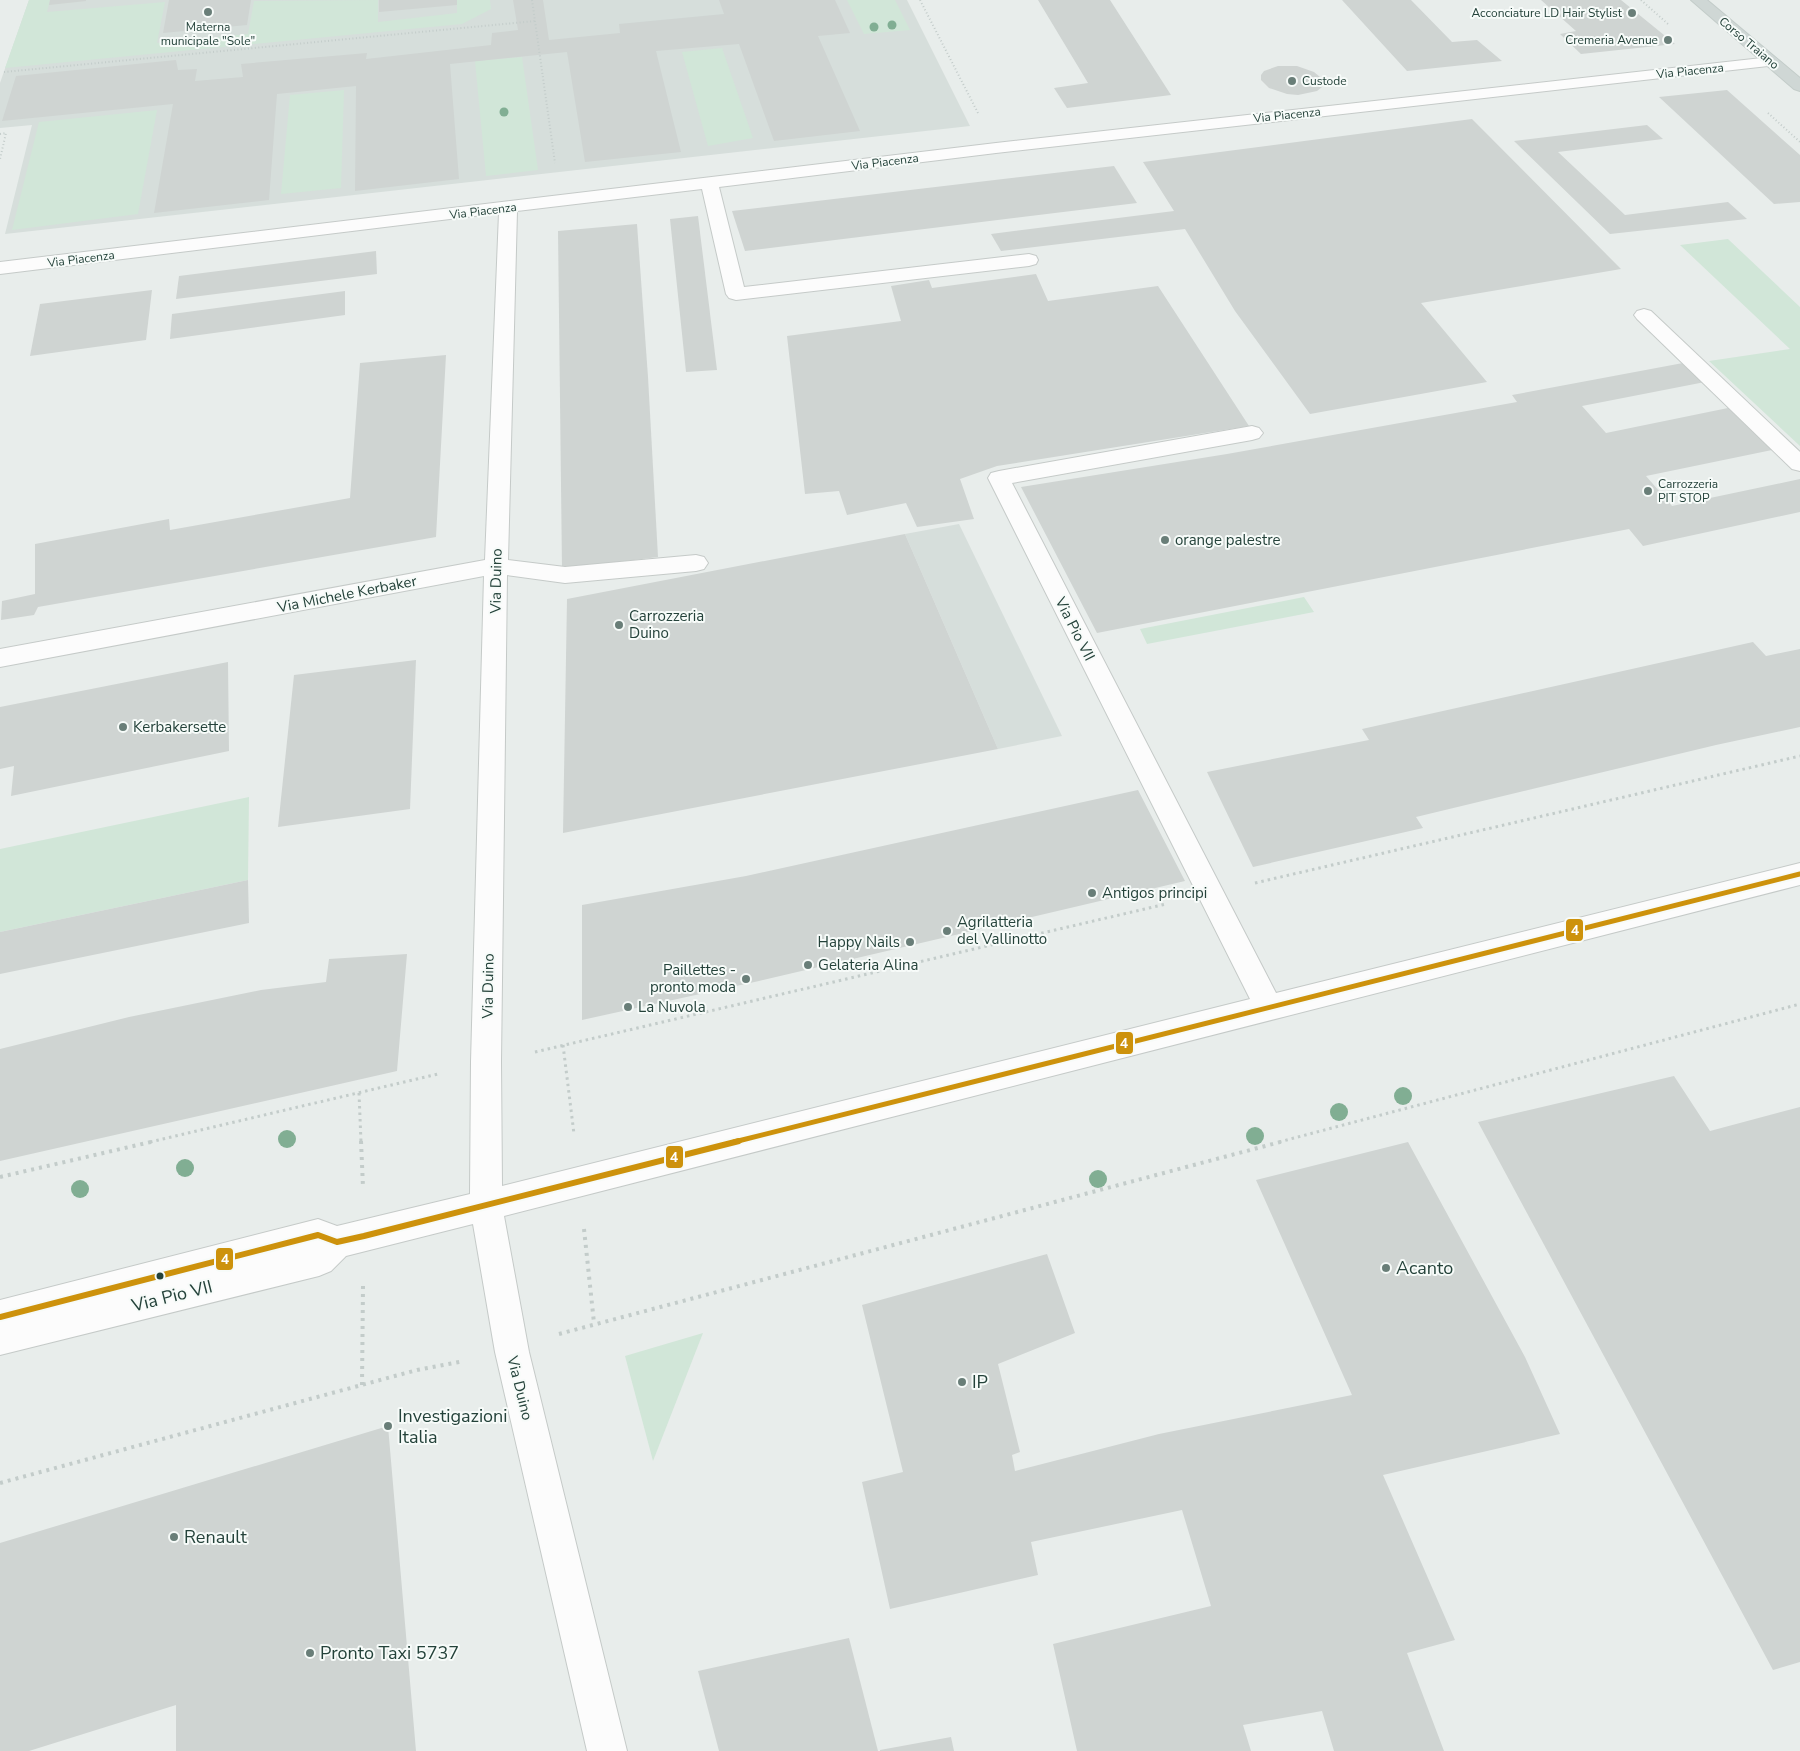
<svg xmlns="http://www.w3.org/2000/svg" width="1800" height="1751" viewBox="0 0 1800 1751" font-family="'Nunito Sans',sans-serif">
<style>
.built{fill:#d6dedb}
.green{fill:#d1e6d8}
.building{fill:#cfd4d2}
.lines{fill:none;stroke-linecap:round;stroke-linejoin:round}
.minor-casing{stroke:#c5cac8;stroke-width:2}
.major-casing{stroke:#c3ccc9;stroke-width:2}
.path-far2{stroke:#c3ccca;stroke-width:2;stroke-dasharray:1 2.5;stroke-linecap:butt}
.path-far1{stroke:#c3ccca;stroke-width:3;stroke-dasharray:2.5 4;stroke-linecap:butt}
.path{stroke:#c3ccca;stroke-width:4;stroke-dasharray:3 5;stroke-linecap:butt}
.minor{fill:#fcfcfc;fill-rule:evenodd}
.major{fill:#cfd7d5;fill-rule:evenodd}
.bus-1-far1-casing{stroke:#f7fbf9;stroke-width:9}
.bus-1-casing{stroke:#f7fbf9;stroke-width:10}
.bus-1-far1{stroke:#cd920c;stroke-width:5}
.bus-1{stroke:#cd920c;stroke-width:6}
.tree{fill:#81ae93}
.poi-dot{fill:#697e78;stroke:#f7fbf9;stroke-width:2}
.bus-dot{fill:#24423a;stroke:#f7fbf9;stroke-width:2}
.labels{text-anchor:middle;stroke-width:4;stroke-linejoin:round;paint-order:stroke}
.far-poi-label{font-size:12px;fill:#24423a;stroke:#f7fbf9;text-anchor:end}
.far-street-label{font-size:12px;fill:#24423a;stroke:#f7fbf9}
.poi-label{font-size:15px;fill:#24423a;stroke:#f7fbf9;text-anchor:start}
.street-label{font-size:15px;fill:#24423a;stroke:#f7fbf9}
.near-poi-label{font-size:18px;fill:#24423a;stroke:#f7fbf9;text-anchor:start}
.near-street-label{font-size:18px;fill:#24423a;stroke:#f7fbf9}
.line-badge{stroke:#f7fbf9;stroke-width:2}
.badge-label{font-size:14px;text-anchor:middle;font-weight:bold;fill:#fff}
</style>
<rect width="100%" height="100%" fill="#e8edeb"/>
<g class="built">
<polygon points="29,0 907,0 970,126 5,234 32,125 0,128 0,83"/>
<polygon points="959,524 1062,736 998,749 905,534"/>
</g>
<g class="green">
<polygon points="29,0 50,0 47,12 165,2 157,43 248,34 254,1 378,0 378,22 457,13 457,0 490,0 491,9 462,24 5,68"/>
<polygon points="847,0 895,0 910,30 864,34"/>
<polygon points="722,48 753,138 708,146 682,52"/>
<polygon points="522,57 538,170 486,176 475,61"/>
<polygon points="344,90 341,188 281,194 290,95"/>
<polygon points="157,110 138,214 12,230 39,122"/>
<polygon points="1728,239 1800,307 1800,446 1709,361 1790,349 1680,245"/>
<polygon points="1304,597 1314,612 1147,644 1140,629"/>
<polygon points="249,797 248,880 0,932 0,849"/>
<polygon points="703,1333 653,1461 625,1356"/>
</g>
<g class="building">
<polygon points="50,0 86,0 86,1 49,5"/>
<polygon points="169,0 251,0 247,25 163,33"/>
<polygon points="379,0 457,0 457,5 379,12"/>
<polygon points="513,0 543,0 549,40 620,33 619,24 724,14 719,0 835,0 850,33 818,36 860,131 774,141 739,44 656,51 681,152 585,162 567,52 450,64 459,179 355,191 356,86 277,94 269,200 154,213 173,104 2,121 16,76 176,60 178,70 197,69 195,81 243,77 241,64 367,53 366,59 491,45 492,33 518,30"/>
<polygon points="1038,0 1110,0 1171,95 1067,108 1054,88 1088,83"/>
<polygon points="1342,0 1411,0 1452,42 1477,40 1502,61 1407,71"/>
<polygon points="1541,0 1621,0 1675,44 1581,54 1560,34 1576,31"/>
<polygon points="1278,66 1297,66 1314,72 1320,77 1323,82 1322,87 1317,91 1298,95 1287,94 1269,88 1261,80 1261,75 1264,71"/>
<polygon points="1727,90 1800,155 1800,202 1774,204 1659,97"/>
<polygon points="1472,119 1621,269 1421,303 1487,382 1310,414 1235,311 1185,229 1001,251 991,234 1174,211 1143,162"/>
<polygon points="1647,125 1663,139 1558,152 1625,215 1728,202 1747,219 1610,234 1514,141"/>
<polygon points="1114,166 1137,203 745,251 732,211"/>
<polygon points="698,216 717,370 686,372 670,219"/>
<polygon points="637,224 648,377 658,557 562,569 558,231"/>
<polygon points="376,251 377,274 176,299 179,276"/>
<polygon points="1036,274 1048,301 1158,286 1249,426 997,466 960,479 974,519 917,527 906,503 847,515 839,491 805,494 787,336 901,321 891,286 929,280 932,288"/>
<polygon points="152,290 146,340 30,356 40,304"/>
<polygon points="345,291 345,315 170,339 172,314"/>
<polygon points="446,355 436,537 38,607 34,615 1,620 2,601 35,594 35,544 169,519 170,530 350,498 360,363"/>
<polygon points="1683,363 1705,382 1582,406 1606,433 1728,408 1772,450 1646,476 1672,506 1800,479 1800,512 1643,546 1629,529 1097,633 1021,487 1227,454 1517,402 1512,395"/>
<polygon points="905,534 998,749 563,833 567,599"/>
<polygon points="1753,642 1766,656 1800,649 1800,727 1716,745 1416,817 1423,828 1253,867 1207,772 1369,740 1362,729"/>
<polygon points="416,660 410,809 278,827 294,675"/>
<polygon points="228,662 229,751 11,796 14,766 0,769 0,707"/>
<polygon points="1138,790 1185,881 759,981 582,1020 582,905 746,876"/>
<polygon points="248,880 249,923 0,974 0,932"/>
<polygon points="407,954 397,1071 0,1161 0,1049 129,1017 261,990 326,982 329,959"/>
<polygon points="1674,1076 1710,1131 1800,1107 1800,1662 1773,1670 1478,1122"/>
<polygon points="1408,1142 1525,1357 1560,1434 1383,1475 1455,1640 1407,1653 1444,1751 1334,1751 1322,1711 1243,1725 1251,1751 1077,1751 1053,1644 1211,1606 1182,1510 1031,1542 1038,1575 890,1609 862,1482 903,1472 862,1305 1047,1254 1075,1333 998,1364 1020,1452 1012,1455 1015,1471 1159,1434 1352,1395 1256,1180"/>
<polygon points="388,1426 416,1751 176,1751 176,1705 29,1751 0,1751 0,1543"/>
<polygon points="849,1638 878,1751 719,1751 698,1671"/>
<polygon points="951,1737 954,1751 880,1751 880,1750"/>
</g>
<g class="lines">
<defs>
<g id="minor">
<polygon points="1771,57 1777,59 1779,62 1777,65 996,153 719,187 744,287 1029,254 1036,256 1038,260 1036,264 1029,266 736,300 729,298 726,294 702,189 517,211 508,560 565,567 696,555 704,557 708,563 704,569 696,571 565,583 507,575 501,1062 502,1186 1250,999 988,478 991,473 999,471 1252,426 1259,428 1263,433 1259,438 1252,440 1012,483 1276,993 1800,863 1800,885 504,1216 529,1352 627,1751 587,1751 495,1352 473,1224 346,1256 331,1271 319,1276 0,1355 0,1300 318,1219 337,1226 470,1194 471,1062 484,576 0,667 0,649 485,560 499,213 0,274 0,262 996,143"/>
<polygon points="1644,309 1651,311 1800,452 1800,471 1792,469 1637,319 1634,315 1637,311"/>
</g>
<polygon id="major" points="1691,0 1707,0 1800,78 1800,91 1794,89"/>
</defs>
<use href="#minor" class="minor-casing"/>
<use href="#major" class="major-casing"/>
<g class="path-far2">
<polyline points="532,0 555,163"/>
<polyline points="920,0 978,113"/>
<polyline points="1641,0 1668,24"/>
<polyline points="4,72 535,21"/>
<polyline points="1768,113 1800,142"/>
<polyline points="0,134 6,133 0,159"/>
</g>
<g class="path-far1">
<polyline points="1255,883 1800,756"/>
<polyline points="563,1045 574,1134"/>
<polyline points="535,1052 1166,904"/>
<polyline points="359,1093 361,1142"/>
<polyline points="150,1142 438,1074"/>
<polyline points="1279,1142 1800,1004"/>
</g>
<g class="path">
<polyline points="361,1141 363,1187"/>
<polyline points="0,1177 155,1141"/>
<polyline points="584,1229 594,1323"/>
<polyline points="559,1334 1284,1141"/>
<polyline points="362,1385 363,1286"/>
<polyline points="0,1483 417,1370 464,1361"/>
</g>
<use href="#minor" class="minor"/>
<use href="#major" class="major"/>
<defs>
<polyline id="bus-1-far1" points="734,1142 1800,874"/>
<polyline id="bus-1" points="0,1317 318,1235 337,1242 364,1236 739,1141"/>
</defs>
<use href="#bus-1-far1" class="bus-1-far1-casing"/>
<use href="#bus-1" class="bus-1-casing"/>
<use href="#bus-1-far1" class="bus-1-far1"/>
<use href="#bus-1" class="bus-1"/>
</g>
<g class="tree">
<circle cx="892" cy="25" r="4.5"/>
<circle cx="874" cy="27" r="4.5"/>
<circle cx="504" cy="112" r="4.5"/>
<circle cx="1403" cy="1096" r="9"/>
<circle cx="1339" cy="1112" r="9"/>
<circle cx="1255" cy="1136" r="9"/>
<circle cx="287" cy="1139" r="9"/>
<circle cx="185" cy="1168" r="9"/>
<circle cx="1098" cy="1179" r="9"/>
<circle cx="80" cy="1189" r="9"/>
</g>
<g class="poi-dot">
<circle cx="208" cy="12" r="5"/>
<circle cx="1632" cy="13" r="5"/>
<circle cx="1668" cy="40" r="5"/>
<circle cx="1292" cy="81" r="5"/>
<circle cx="1648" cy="491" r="5"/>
<circle cx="1165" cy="540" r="5"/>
<circle cx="619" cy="625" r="5"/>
<circle cx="123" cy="727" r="5"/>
<circle cx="1092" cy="893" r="5"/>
<circle cx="947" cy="931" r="5"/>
<circle cx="910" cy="942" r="5"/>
<circle cx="808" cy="965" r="5"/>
<circle cx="746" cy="979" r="5"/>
<circle cx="628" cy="1007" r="5"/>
<circle cx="1386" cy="1268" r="5"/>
<circle cx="962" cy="1382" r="5"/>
<circle cx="388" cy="1426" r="5"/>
<circle cx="174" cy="1537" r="5"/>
<circle cx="310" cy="1653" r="5"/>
</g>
<circle class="bus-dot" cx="160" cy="1276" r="4.5"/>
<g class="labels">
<g class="far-poi-label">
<text x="1622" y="17">Acconciature LD Hair Stylist</text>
<text x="208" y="31" text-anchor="middle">Materna<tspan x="208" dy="14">municipale "Sole"</tspan></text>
<text x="1658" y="44">Cremeria Avenue</text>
<text x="1302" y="85" text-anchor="start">Custode</text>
<text x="1658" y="488" text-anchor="start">Carrozzeria<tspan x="1658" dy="14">PIT STOP</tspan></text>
</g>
<g class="far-street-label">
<text transform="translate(1749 43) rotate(40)" y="4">Corso Traiano</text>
<text transform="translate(1690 71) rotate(-6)" y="4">Via Piacenza</text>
<text transform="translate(1287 115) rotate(-6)" y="4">Via Piacenza</text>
<text transform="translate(885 162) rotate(-7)" y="4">Via Piacenza</text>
<text transform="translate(483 211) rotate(-7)" y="4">Via Piacenza</text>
<text transform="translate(81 259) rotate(-7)" y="4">Via Piacenza</text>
</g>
<g class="poi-label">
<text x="1175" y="545">orange palestre</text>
<text x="629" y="621">Carrozzeria<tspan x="629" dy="17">Duino</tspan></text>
<text x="133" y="732">Kerbakersette</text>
<text x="1102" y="898">Antigos principi</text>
<text x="957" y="927">Agrilatteria<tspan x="957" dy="17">del Vallinotto</tspan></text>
<text x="900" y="947" text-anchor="end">Happy Nails</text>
<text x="818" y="970">Gelateria Alina</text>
<text x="736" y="975" text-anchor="end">Paillettes -<tspan x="736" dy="17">pronto moda</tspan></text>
<text x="638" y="1012">La Nuvola</text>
</g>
<g class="street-label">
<text transform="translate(496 581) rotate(-89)" y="5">Via Duino</text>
<text transform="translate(347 594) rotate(-11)" y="5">Via Michele Kerbaker</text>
<text transform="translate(1075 629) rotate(63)" y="5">Via Pio VII</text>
<text transform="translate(488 986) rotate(-89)" y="5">Via Duino</text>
<text transform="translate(520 1388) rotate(76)" y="5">Via Duino</text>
</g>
<g class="near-poi-label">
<text x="1396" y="1274">Acanto</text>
<text x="972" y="1388">IP</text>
<text x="398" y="1422">Investigazioni<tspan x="398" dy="21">Italia</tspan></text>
<text x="184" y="1543">Renault</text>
<text x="320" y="1659">Pronto Taxi 5737</text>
</g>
<g class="near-street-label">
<text transform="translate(172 1296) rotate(-14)" y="6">Via Pio VII</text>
</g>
</g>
<g class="line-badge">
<rect x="1565" y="918" width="19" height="24" rx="5" fill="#cd920c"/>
<rect x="1115" y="1031" width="19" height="24" rx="5" fill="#cd920c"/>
<rect x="665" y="1145" width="19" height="24" rx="5" fill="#cd920c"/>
<rect x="215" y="1247" width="19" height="24" rx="5" fill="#cd920c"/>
</g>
<g class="badge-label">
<text x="1575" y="935">4</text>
<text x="1124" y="1048">4</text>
<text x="674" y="1162">4</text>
<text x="225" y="1264">4</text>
</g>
</svg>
